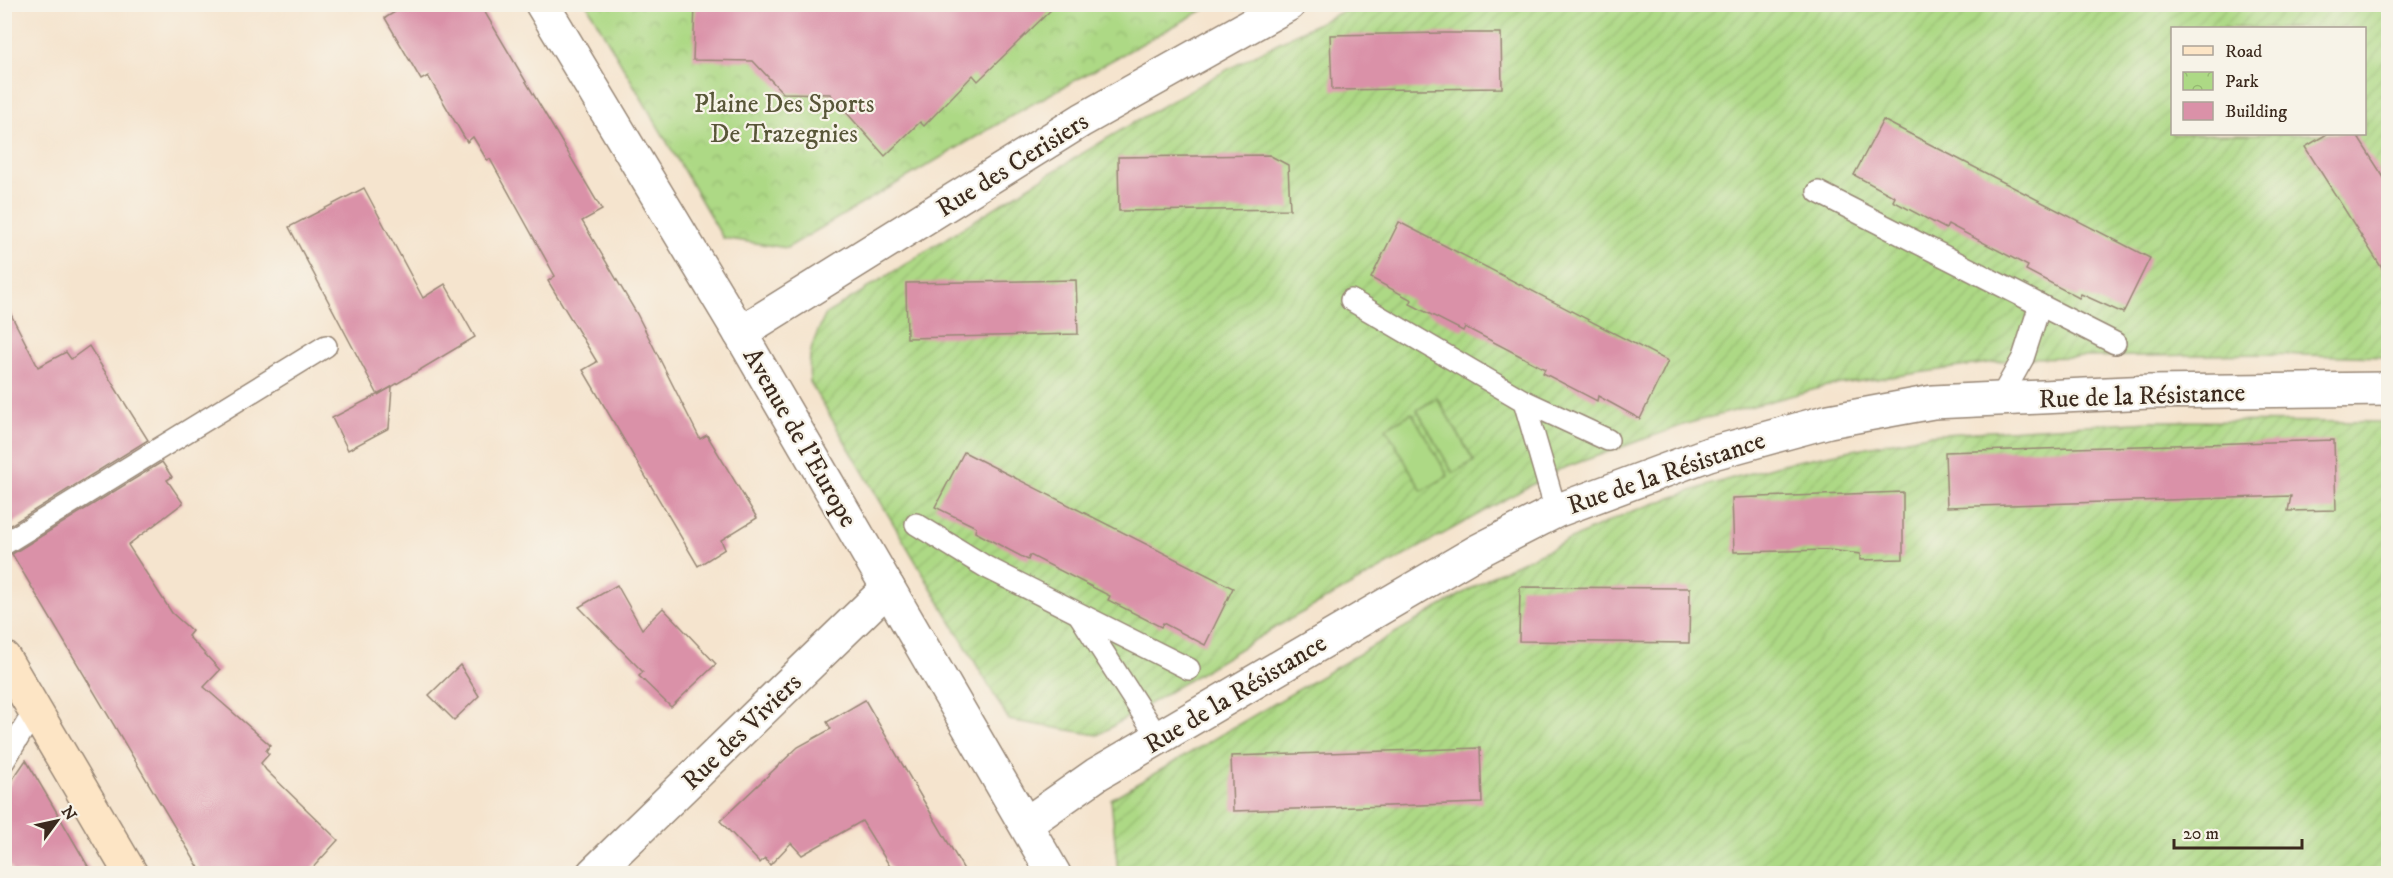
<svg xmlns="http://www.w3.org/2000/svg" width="2393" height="878" viewBox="0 0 2393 878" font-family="'IM FELL DW Pica',serif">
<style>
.park{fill:url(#park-crowns);stroke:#748252;stroke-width:1.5}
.garden{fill:url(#garden-furrows);stroke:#748252;stroke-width:1.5;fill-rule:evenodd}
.pitch{fill:#add985;stroke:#748252;stroke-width:1.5}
.building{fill:#da91a8}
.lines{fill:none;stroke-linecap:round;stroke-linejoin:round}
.lane-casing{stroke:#988776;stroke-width:24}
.street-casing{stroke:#988776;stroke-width:36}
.secondary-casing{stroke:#988776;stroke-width:36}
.lane{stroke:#fff;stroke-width:21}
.street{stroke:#fff;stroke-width:33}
.secondary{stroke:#fde5c5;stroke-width:33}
.labels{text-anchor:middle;stroke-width:4.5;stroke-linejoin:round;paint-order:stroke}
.park-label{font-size:26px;fill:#585638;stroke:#f7f3e8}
.street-label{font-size:26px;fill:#3b2a1e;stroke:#f7f3e8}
</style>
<defs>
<pattern id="park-crowns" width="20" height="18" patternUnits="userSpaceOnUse" patternTransform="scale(1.5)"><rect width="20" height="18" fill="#add985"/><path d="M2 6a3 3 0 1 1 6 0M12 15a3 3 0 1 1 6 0" fill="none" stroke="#96ba72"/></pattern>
<pattern id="garden-furrows" width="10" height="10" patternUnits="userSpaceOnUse" patternTransform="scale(1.5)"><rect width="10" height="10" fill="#add985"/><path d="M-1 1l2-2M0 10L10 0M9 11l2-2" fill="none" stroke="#96ba72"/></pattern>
</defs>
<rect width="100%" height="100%" fill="#f7f3e8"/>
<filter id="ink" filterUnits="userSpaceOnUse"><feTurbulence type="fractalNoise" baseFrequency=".0167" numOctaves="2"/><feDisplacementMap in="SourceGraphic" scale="12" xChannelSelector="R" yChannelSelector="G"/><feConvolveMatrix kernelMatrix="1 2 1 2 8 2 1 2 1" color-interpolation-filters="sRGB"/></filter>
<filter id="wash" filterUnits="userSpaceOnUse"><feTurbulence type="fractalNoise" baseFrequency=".008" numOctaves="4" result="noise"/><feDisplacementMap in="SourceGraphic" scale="24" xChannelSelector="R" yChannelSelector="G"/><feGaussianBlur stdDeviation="1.35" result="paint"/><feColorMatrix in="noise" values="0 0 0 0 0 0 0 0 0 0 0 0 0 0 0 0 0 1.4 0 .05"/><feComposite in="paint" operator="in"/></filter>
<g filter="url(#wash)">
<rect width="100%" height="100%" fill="#f5e4ce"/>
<polygon class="park" points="587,5 1212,5 1025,108 787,248 723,238"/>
<g class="garden">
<path d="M1357 5H2388V357L2262 354 2023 358 1827 386 1686 424 1558 470 1276 627 1098 735 1009 720 810 382C807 352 813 341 826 314 1000 206 1171 89 1357 5ZM2172 28H2364V134H2172Z"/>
<polygon points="2150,421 2388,422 2388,873 1118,873 1111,799 1496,574 1627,513 1712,484 1782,464 1928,435"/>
</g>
<g class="pitch">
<polygon points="1437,398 1474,461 1453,473 1417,410"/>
<polygon points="1412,413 1448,476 1422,491 1386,428"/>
</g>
<g id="blocks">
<g class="building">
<polygon points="408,4 480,4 602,210 582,221 637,314 700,439 707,435 757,518 721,540 725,549 698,566 583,370 597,362 548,281 555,276 490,159 487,160 473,137 467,142 428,76 421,80 385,18"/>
<polygon points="695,4 1057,4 978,81 973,75 924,126 920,122 885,156 830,94 783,93 753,61 693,60"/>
<polygon points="1444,33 1501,33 1502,88 1332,90 1330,35"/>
<polygon points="1883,120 2150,258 2123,313 2081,294 2079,298 2026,270 2028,266 1948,224 1946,229 1893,201 1895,197 1854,175"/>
<polygon points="2327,134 2356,134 2388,184 2388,278 2305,147"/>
<polygon points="1269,155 1288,165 1290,209 1119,211 1118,157"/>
<polygon points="364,188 423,298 445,284 475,337 378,395 289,227"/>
<polygon points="1399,222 1668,361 1640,419 1598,396 1597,401 1543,373 1545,369 1465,327 1463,331 1410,304 1412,300 1371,278"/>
<polygon points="1076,280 1078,334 907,338 906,283"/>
<polygon points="4,301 38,367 66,352 71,359 89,346 148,440 4,529"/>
<polygon points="392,387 389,428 348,450 332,418"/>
<polygon points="2334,440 2336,510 2288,511 2291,496 1947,507 1945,452"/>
<polygon points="964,452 1233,588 1205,645 1163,623 1161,627 1108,600 1110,596 1030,555 1028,560 975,532 976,527 935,507"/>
<polygon points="162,462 172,477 167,480 183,503 128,545 172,613 192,631 188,636 220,670 204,687 270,745 266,751 269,754 261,763 266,770 338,840 308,873 202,873 12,554"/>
<polygon points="1903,492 1903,559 1860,560 1860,554 1830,550 1734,552 1732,498"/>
<polygon points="617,585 642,629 663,608 716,664 671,707 639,676 643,672 579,607"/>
<polygon points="1520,587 1690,588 1689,643 1519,641"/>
<polygon points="460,665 479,696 454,720 429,695"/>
<polygon points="865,700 919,793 966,873 894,873 862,821 802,855 791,843 770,865 765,858 760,863 720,821 798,747 831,729 827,722"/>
<polygon points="1480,748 1482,803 1233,811 1231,756"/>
<polygon points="26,760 56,811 92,873 14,873 4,858 4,792"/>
</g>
</g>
</g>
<g filter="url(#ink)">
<use href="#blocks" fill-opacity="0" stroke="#988776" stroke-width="1.5"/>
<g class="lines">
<defs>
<g id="lane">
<polyline points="1818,192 2040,305 2023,358 2000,399"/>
<polyline points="1351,300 1524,401 1556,511"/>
<polyline points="2040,305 2115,343"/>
<polyline points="1524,401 1608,440"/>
<polyline points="916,524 986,567 1189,669"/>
<polyline points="4,544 326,346"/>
<polyline points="1080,616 1159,739"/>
<polyline points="4,761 35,710"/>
</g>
<g id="street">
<polyline points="542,4 740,333 1054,874"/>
<polyline points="740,333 1082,120 1289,4"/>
<polyline points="1026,824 1097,774 1478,551 1556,511 1709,454 1829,421 1933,402 2150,392 2388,389"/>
<polyline points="593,874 888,588"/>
</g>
<polyline id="secondary" points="4,658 131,874"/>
</defs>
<use href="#lane" class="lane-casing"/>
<use href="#street" class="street-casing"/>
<use href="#secondary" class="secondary-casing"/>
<use href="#lane" class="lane"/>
<use href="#street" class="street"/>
<use href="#secondary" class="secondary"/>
</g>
</g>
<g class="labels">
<g class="park-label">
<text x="784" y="112">Plaine Des Sports<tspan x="784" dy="30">De Trazegnies</tspan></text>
</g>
<g class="street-label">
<text transform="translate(1012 164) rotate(-32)" y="9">Rue des Cerisiers</text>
<text transform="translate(2142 395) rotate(-2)" y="9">Rue de la Résistance</text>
<text transform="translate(801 437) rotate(60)" y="9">Avenue de l'Europe</text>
<text transform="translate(1666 472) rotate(-19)" y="9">Rue de la Résistance</text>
<text transform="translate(1235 693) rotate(-31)" y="9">Rue de la Résistance</text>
<text transform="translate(741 731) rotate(-44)" y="9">Rue des Viviers</text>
</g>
</g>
<rect width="2393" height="878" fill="none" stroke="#f7f3e8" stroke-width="24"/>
<rect x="2171" y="27" width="195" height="108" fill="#f7f3e8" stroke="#aca397" stroke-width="1.5"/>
<rect x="2183" y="46" width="30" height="9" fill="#fde5c5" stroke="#aca397" stroke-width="1.5"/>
<text x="2225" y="57" font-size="18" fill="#3b2a1e">Road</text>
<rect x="2183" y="72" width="30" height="18" fill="url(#park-crowns)" stroke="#aca397" stroke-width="1.5"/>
<text x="2225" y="87" font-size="18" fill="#3b2a1e">Park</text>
<rect x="2183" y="102" width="30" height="18" fill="#da91a8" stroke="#aca397" stroke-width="1.5"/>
<text x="2225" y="117" font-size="18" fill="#3b2a1e">Building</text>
<g transform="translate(57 821) rotate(57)" stroke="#f7f3e8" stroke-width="4.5" paint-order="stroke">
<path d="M0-4.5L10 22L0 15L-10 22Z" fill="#3b2a1e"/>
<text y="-9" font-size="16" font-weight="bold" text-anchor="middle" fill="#3b2a1e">N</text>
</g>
<path d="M2174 839v9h128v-9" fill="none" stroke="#3b2a1e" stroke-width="3"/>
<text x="2183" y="839" font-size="18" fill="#3b2a1e" stroke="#f7f3e8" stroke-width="4.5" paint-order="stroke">20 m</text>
</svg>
